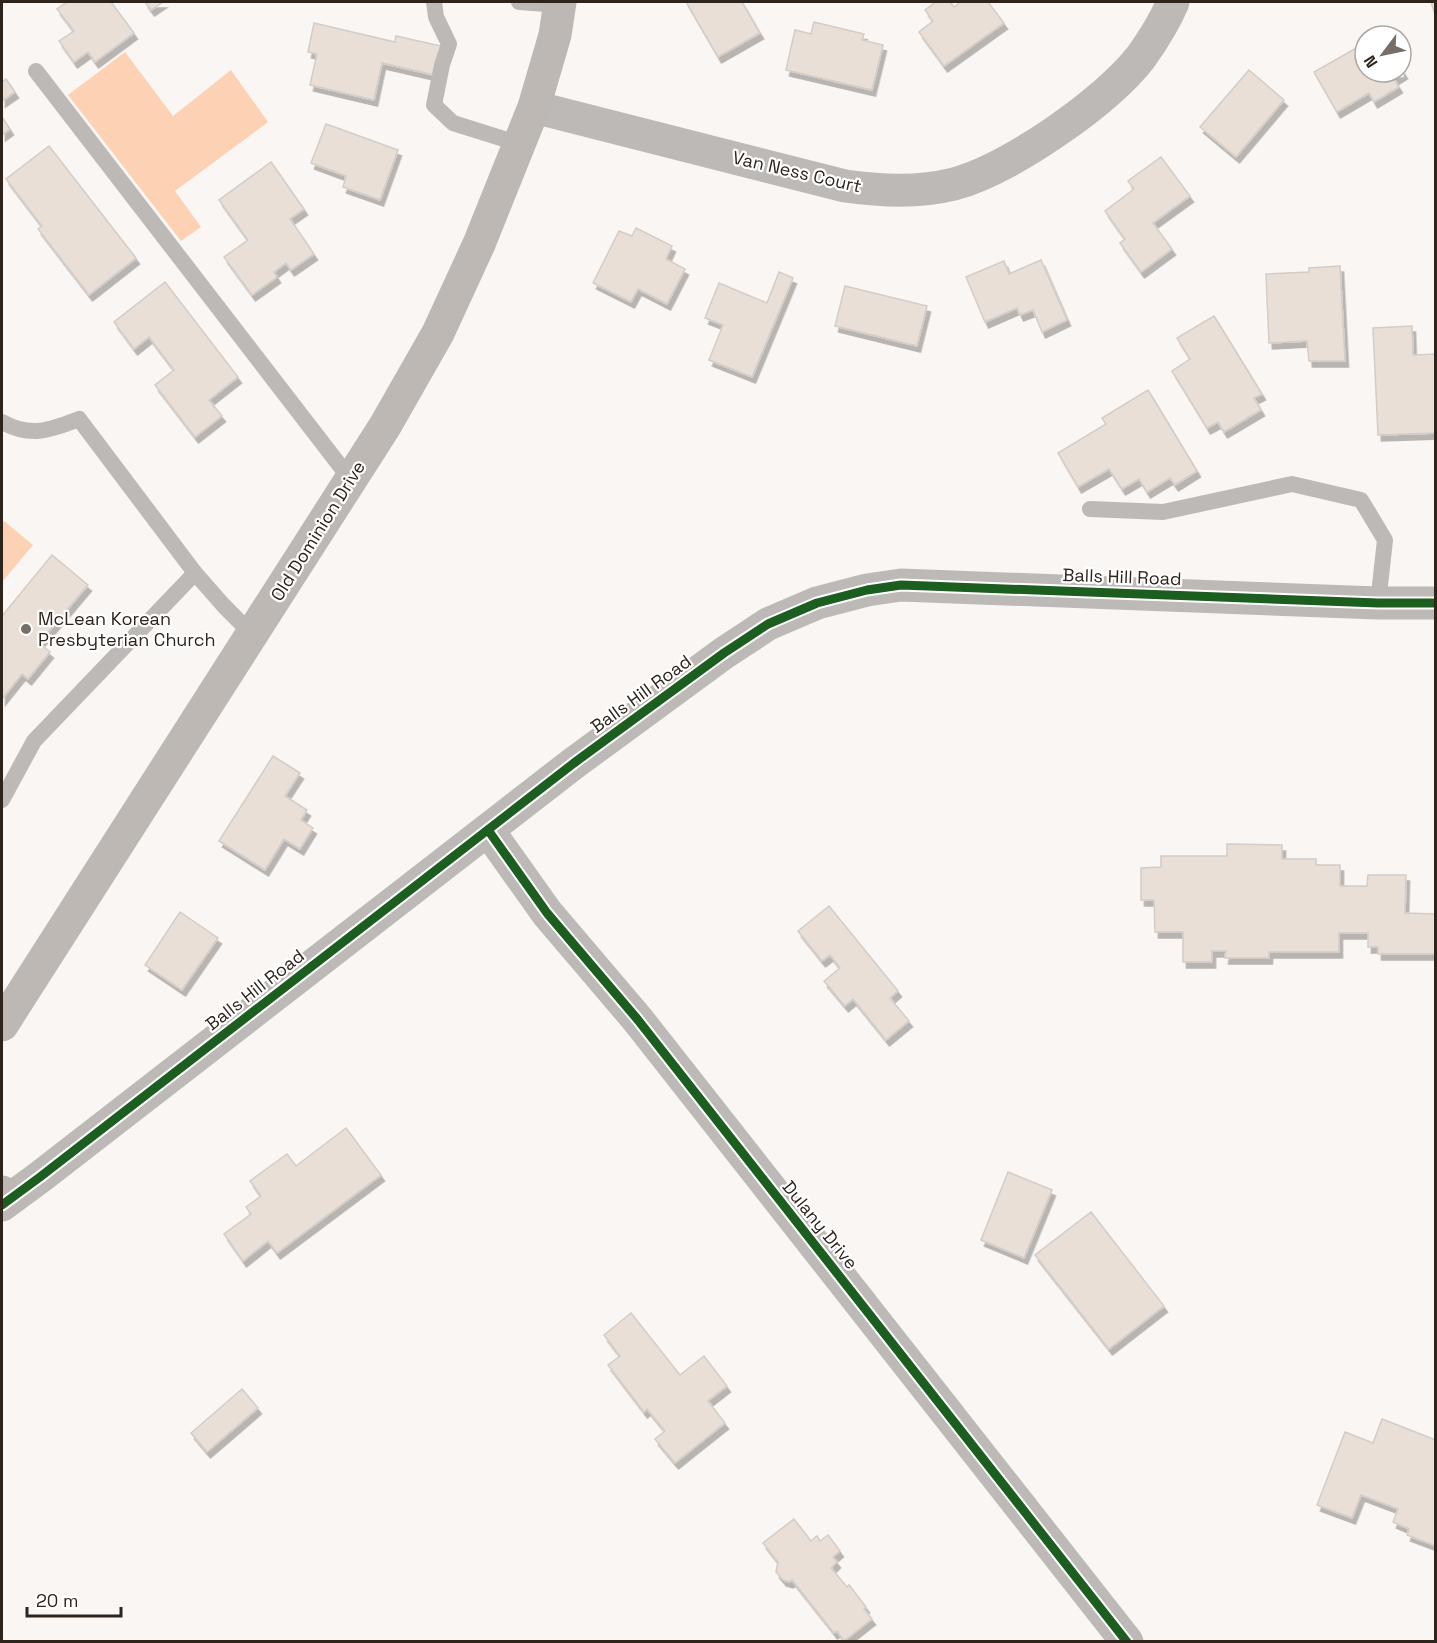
<svg xmlns="http://www.w3.org/2000/svg" width="1437" height="1643" viewBox="0 0 1437 1643" font-family="'Space Grotesk',sans-serif">
<style>
.green{fill:#fcd1b4}
.building{fill:#e9dfd7;stroke:#d3ccc7;stroke-width:1.5;filter:url(#shadow)}
.lines{fill:none;stroke-linecap:round;stroke-linejoin:round}
.service{stroke:#bdb9b6;stroke-width:16}
.minor{stroke:#bdb9b6;stroke-width:33}
.tertiary{stroke:#bdb9b6;stroke-width:33}
.secondary{stroke:#bdb8b4;stroke-width:33}
.cycleway-casing{stroke:#fff;stroke-width:13}
.cycleway{stroke:#1b5e20;stroke-width:9}
.poi-dot{fill:#766e67;stroke:#fff;stroke-width:2}
.labels{text-anchor:middle;stroke-width:4.5;stroke-linejoin:round;paint-order:stroke}
.street-label{font-size:18px;fill:#2f241c;stroke:#fff}
.poi-label{font-size:18px;fill:#2f241c;stroke:#fff;text-anchor:start}
</style>
<defs>
<filter id="shadow"><feDropShadow dx="3.5" dy="6" stdDeviation="0" flood-color="#0004"/></filter>
</defs>
<rect width="100%" height="100%" fill="#f9f6f3"/>
<g class="green">
<polygon points="125,52 173,116 231,70 268,122 175,191 201,227 181,241 68,95"/>
<polygon points="4,521 33,545 2,582 2,524"/>
</g>
<g class="building">
<polygon points="67,2 111,2 134,33 95,62 88,52 74,62 59,41 74,31 57,9"/>
<polygon points="145,2 163,2 151,10"/>
<polygon points="686,2 742,2 760,33 718,57"/>
<polygon points="936,2 950,2 954,7 961,2 988,2 1004,23 944,66 919,32 933,21 925,10"/>
<polygon points="1431,2 1436,2 1436,18"/>
<polygon points="814,22 864,34 862,40 883,45 872,90 786,70 795,30 811,34"/>
<polygon points="314,23 395,42 396,36 441,46 434,75 382,63 374,100 310,85 317,54 308,52"/>
<polygon points="1365,43 1365,72 1401,72 1401,68 1404,73 1394,79 1399,87 1374,102 1369,93 1337,112 1314,72"/>
<polygon points="1249,70 1284,100 1236,157 1200,127"/>
<polygon points="6,79 15,92 2,101 2,82"/>
<polygon points="2,117 10,129 2,135"/>
<polygon points="326,124 398,150 380,200 343,187 346,176 311,163"/>
<polygon points="49,146 136,258 89,295 38,229 42,226 6,179"/>
<polygon points="1161,157 1190,196 1153,223 1172,249 1141,272 1120,243 1125,239 1105,211 1134,189 1128,181"/>
<polygon points="271,162 304,209 290,219 314,254 291,270 286,263 274,272 277,277 252,295 224,257 248,240 219,200"/>
<polygon points="636,228 672,246 666,259 685,269 667,304 638,289 631,302 593,283 619,231 632,236"/>
<polygon points="1041,260 1067,320 1042,332 1033,310 1020,315 1017,308 985,322 966,277 1004,261 1009,274"/>
<polygon points="1340,266 1345,361 1309,361 1307,341 1269,343 1266,274 1309,272 1309,268"/>
<polygon points="779,272 793,278 752,377 709,360 723,325 705,318 719,283 767,303"/>
<polygon points="165,282 238,377 209,400 222,416 195,437 155,385 174,370 149,337 134,349 114,322"/>
<polygon points="845,286 927,306 917,346 835,326"/>
<polygon points="1214,316 1262,394 1254,398 1261,410 1224,432 1218,422 1207,428 1172,371 1190,359 1177,338"/>
<polygon points="1412,326 1413,355 1436,354 1436,433 1378,435 1373,328"/>
<polygon points="1148,390 1197,471 1175,485 1170,478 1147,492 1139,479 1122,489 1109,469 1078,487 1058,453 1106,424 1102,418"/>
<polygon points="52,555 88,585 39,643 50,652 28,679 22,674 2,699 2,616"/>
<polygon points="273,756 300,773 285,796 307,810 301,820 313,828 300,849 284,839 265,870 219,841"/>
<polygon points="1227,844 1282,845 1282,859 1316,859 1316,865 1340,865 1340,886 1367,886 1368,875 1406,875 1405,913 1436,914 1436,954 1378,954 1378,947 1368,947 1368,933 1339,933 1339,952 1269,952 1269,958 1225,958 1226,951 1212,951 1212,962 1183,962 1183,932 1155,932 1154,900 1141,900 1141,868 1161,867 1161,856 1227,856"/>
<polygon points="829,906 898,991 890,998 909,1021 886,1040 853,999 845,1006 824,981 840,968 830,955 822,961 798,931"/>
<polygon points="180,912 218,938 182,990 145,965"/>
<polygon points="346,1128 381,1175 277,1253 268,1241 243,1261 224,1234 251,1214 246,1207 261,1196 250,1181 287,1154 296,1166"/>
<polygon points="1008,1172 1052,1190 1024,1258 981,1240"/>
<polygon points="1091,1212 1164,1306 1109,1349 1035,1255"/>
<polygon points="631,1313 680,1375 704,1356 727,1386 708,1401 725,1423 675,1463 655,1439 665,1431 647,1409 644,1412 608,1365 620,1356 604,1335"/>
<polygon points="242,1389 258,1408 207,1452 191,1433"/>
<polygon points="1382,1419 1436,1440 1436,1546 1407,1535 1409,1529 1393,1522 1398,1509 1361,1495 1352,1518 1317,1505 1345,1432 1373,1443"/>
<polygon points="794,1519 811,1541 817,1536 820,1541 828,1535 840,1551 833,1557 837,1562 831,1568 847,1587 849,1585 866,1607 864,1609 872,1619 844,1641 837,1631 834,1633 792,1580 790,1582 783,1580 776,1572 778,1562 763,1543"/>
</g>
<g class="lines">
<g class="service">
<polyline points="434,2 436,17 449,44 442,65 434,105 453,123 520,144"/>
<polyline points="519,2 560,5"/>
<polyline points="36,71 351,480"/>
<path d="M2 422C31 438 50 430 79 419L195 573"/>
<polyline points="1090,509 1163,512 1292,484 1361,500 1385,540 1378,603"/>
<polyline points="2,800 34,741 195,573 224,606 253,635"/>
</g>
<g class="minor">
<path d="M534 107 845 186C882 191 918 193 954 184 1010 169 1106 102 1141 57 1153 40 1165 21 1173 2"/>
<polyline points="488,830 547,913 638,1020 1127,1642"/>
</g>
<polyline class="tertiary" points="2,1205 40,1177 574,763 724,653 768,624 817,603 867,590 901,585 1378,603 1436,603"/>
<g class="secondary">
<polyline points="2,1025 385,426 438,333 479,244 534,107 555,35 560,2"/>
<polyline points="2,1192 12,1197"/>
</g>
<defs>
<g id="cycleway">
<polyline points="488,830 547,913 638,1020 1127,1642"/>
<polyline points="2,1205 40,1177 574,763 724,653 768,624 817,603 867,590 901,585 1378,603 1436,603"/>
</g>
</defs>
<use href="#cycleway" class="cycleway-casing"/>
<use href="#cycleway" class="cycleway"/>
</g>
<circle class="poi-dot" cx="26" cy="629" r="6"/>
<g class="labels">
<g class="street-label">
<text transform="translate(797 172) rotate(13)" y="6">Van Ness Court</text>
<text transform="translate(318 531) rotate(-58)" y="6">Old Dominion Drive</text>
<text transform="translate(1122 577) rotate(2)" y="6">Balls Hill Road</text>
<text transform="translate(641 694) rotate(-36)" y="6">Balls Hill Road</text>
<text transform="translate(255 990) rotate(-38)" y="6">Balls Hill Road</text>
<text transform="translate(820 1225) rotate(51)" y="6">Dulany Drive</text>
</g>
<g class="poi-label">
<text x="38" y="625">McLean Korean<tspan x="38" dy="21">Presbyterian Church</tspan></text>
</g>
</g>
<rect width="1437" height="1643" fill="none" stroke="#2f241c" stroke-width="6"/>
<g transform="translate(1383 54) rotate(238)"><circle r="28" fill="#ffffff" stroke="#aca7a4" stroke-width="1.5"/>
<path d="M0-4.5L10 22L0 15L-10 22Z" fill="#766e67"/>
<text y="-9" font-size="16" font-weight="bold" text-anchor="middle" fill="#2f241c">N</text>
</g>
<path d="M27 1607v9h94v-9" fill="none" stroke="#2f241c" stroke-width="3"/>
<text x="36" y="1607" font-size="18" fill="#2f241c" stroke="#ffffff" stroke-width="4.5" paint-order="stroke">20 m</text>
</svg>
